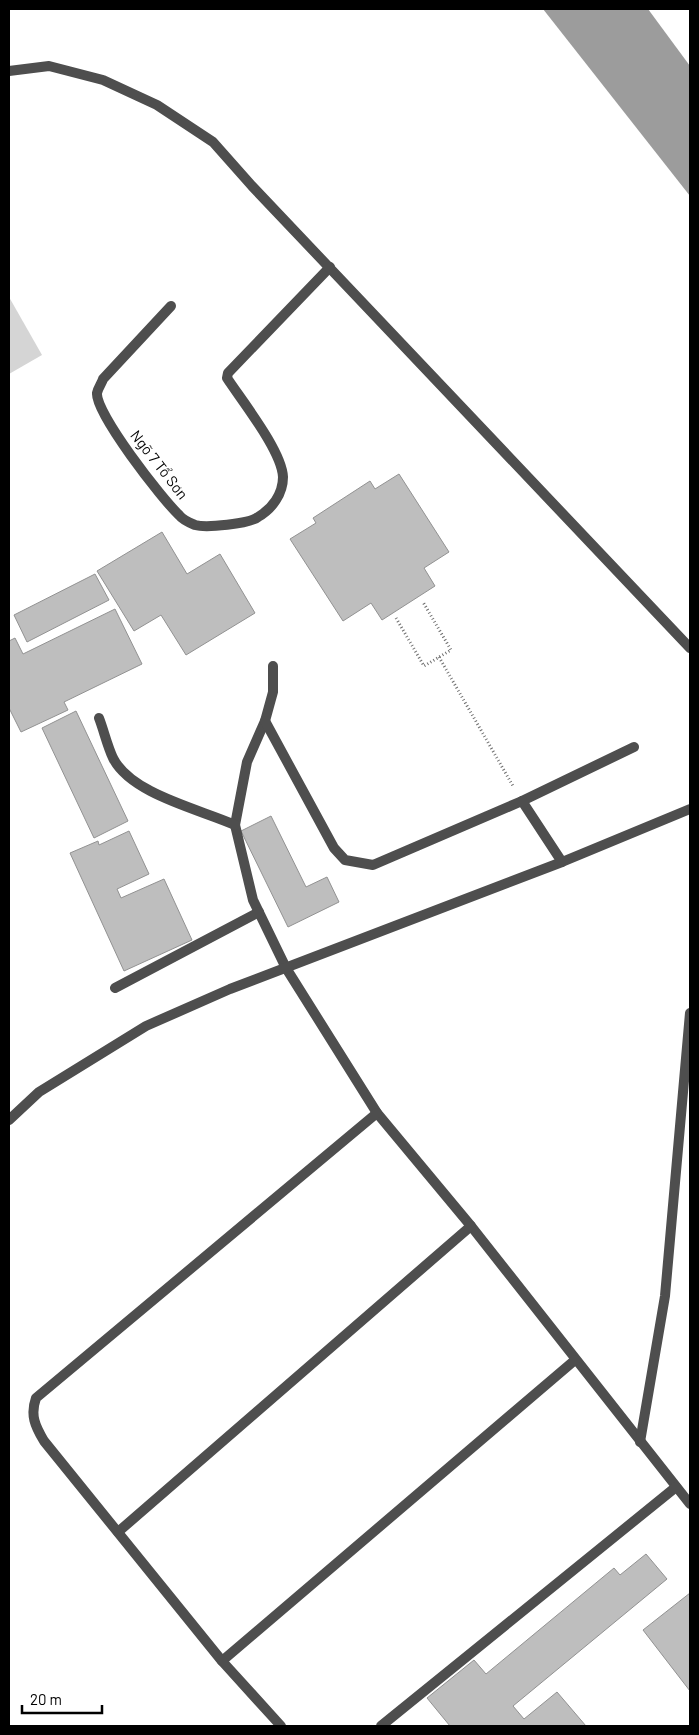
<svg xmlns="http://www.w3.org/2000/svg" width="699" height="1735" viewBox="0 0 699 1735" font-family="Barlow,sans-serif">
<style>
.green{fill:#d5d5d5}
.water{fill:#9c9c9c}
.building{fill:#bebebe;stroke:#929292}
.lines{fill:none;stroke-linecap:round;stroke-linejoin:round}
.path{stroke:#707070;stroke-width:3;stroke-dasharray:1 2.5;stroke-linecap:butt}
.lane{stroke:#4e4e4e;stroke-width:10}
.street{stroke:#4e4e4e;stroke-width:10}
.labels{text-anchor:middle;stroke-width:4;stroke-linejoin:round;paint-order:stroke}
.street-label{font-size:15px;fill:#000;stroke:#fff}
</style>
<rect width="100%" height="100%" fill="#fff"/>
<polygon class="green" points="9,297 42,355 9,374"/>
<polygon class="water" points="543,9 648,9 690,66 690,196"/>
<g class="building">
<polygon points="399,474 449,552 424,568 435,586 382,620 371,603 343,621 290,539 316,523 313,518 370,481 375,489"/>
<polygon points="162,532 187,574 220,554 255,613 186,655 161,615 134,631 97,571"/>
<polygon points="95,574 109,600 27,642 14,615"/>
<polygon points="115,609 142,664 64,702 68,710 21,732 9,708 9,641 15,638 23,654"/>
<polygon points="76,711 128,821 94,838 42,728"/>
<polygon points="271,816 306,887 327,877 339,902 288,927 241,831"/>
<polygon points="129,831 149,874 117,889 121,898 164,879 192,940 124,971 70,853 98,841 99,845"/>
<polygon points="646,1554 667,1579 513,1706 524,1719 557,1692 586,1726 450,1726 427,1698 474,1660 486,1674 614,1568 620,1575"/>
<polygon points="690,1593 690,1691 643,1630"/>
</g>
<g class="lines">
<g class="path">
<polyline points="396,618 424,666 451,650 423,602"/>
<polyline points="439,657 513,786"/>
</g>
<g class="lane">
<path d="M171 306 103 379C102 383 98 388 97 393 95 413 162 499 179 515 182 519 190 523 195 525 206 528 249 524 258 517 272 509 283 494 283 477 282 451 242 401 227 378L228 373 330 267"/>
<polyline points="273,666 273,692 265,721 247,762 235,825 253,900 286,968"/>
<path d="M99 718C104 731 107 745 113 758 131 794 199 809 235 825"/>
<polyline points="265,721 334,848 345,860 373,865 522,801 634,747"/>
<polyline points="522,801 562,862"/>
<polyline points="115,988 259,912"/>
</g>
<g class="street">
<polyline points="9,71 49,66 103,80 157,105 213,142 252,186 690,648"/>
<polyline points="286,968 377,1113 471,1226 690,1504"/>
<polyline points="9,1120 39,1092 146,1026 230,989 562,862 690,809"/>
<polyline points="640,1442 665,1296 690,1013"/>
<polyline points="118,1532 471,1226"/>
<polyline points="222,1661 575,1360"/>
<path d="M281 1726 222 1661 44 1441C35 1426 30 1415 36 1398L377 1113"/>
<polyline points="381,1726 676,1487"/>
</g>
</g>
<g class="labels">
<g class="street-label">
<text transform="translate(159 465) rotate(52)" y="5">Ngõ 7 Tổ Sơn</text>
</g>
</g>
<rect width="699" height="1735" fill="none" stroke="#000000" stroke-width="20"/>
<path d="M22 1705v8h80v-8" fill="none" stroke="#000000" stroke-width="2.5"/>
<text x="30" y="1705" font-size="15" fill="#000000" stroke="#ffffff" stroke-width="4" paint-order="stroke">20 m</text>
</svg>
